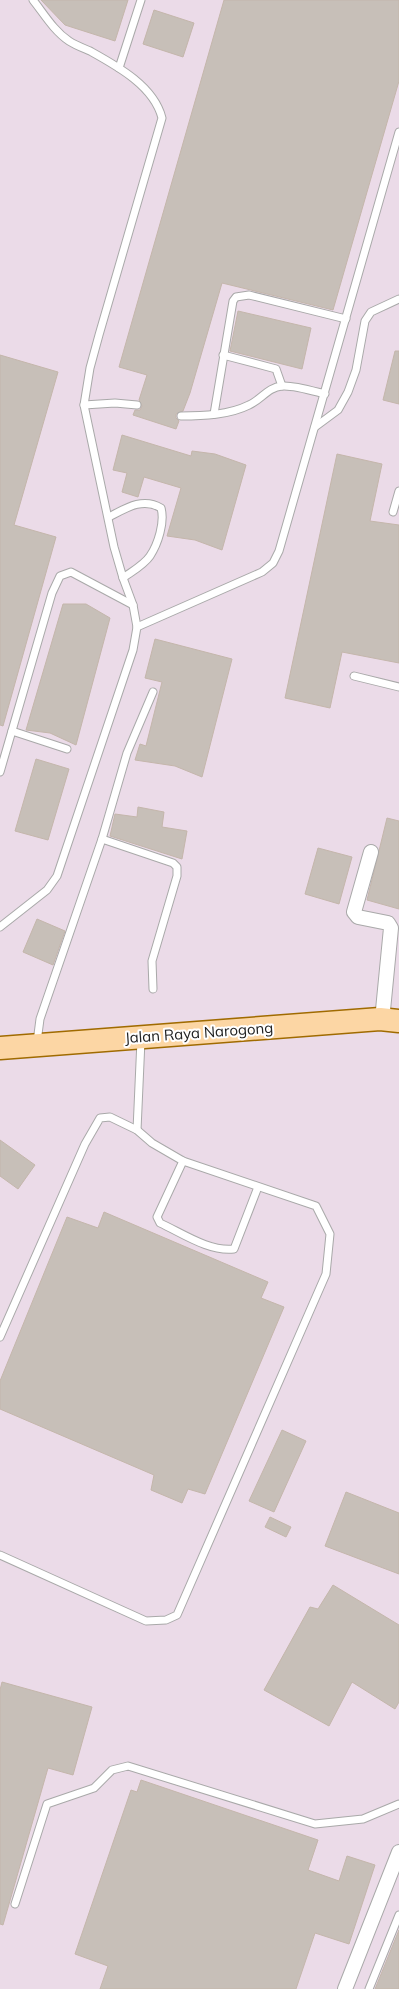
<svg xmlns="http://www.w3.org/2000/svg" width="399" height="1989" viewBox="0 0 399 1989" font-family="Mulish,sans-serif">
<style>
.industrial{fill:#ebdbe8}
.building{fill:#c7bfb8;stroke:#c4b6ab}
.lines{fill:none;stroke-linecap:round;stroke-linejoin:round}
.service-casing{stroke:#a9a9a9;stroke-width:9}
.minor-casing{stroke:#a9a9a9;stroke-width:16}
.primary-casing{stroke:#a06b00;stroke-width:25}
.service{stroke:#fff;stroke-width:7}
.minor{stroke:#fff;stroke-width:14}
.primary{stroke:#fcd6a4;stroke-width:22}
.labels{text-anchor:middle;stroke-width:4;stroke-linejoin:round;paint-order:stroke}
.street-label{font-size:15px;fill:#222;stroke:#fff}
</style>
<rect width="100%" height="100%" fill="#f2efe9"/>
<rect class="industrial" x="0" y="0" width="399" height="1989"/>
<g class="building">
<polygon points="41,0 128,0 115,41 65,25"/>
<polygon points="224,0 399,0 399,81 333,310 222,283 190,393 183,411 176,414 176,418 179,421 176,429 133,415 135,410 140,410 142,406 139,400 147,375 119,367"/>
<polygon points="154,10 194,23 183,57 143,44"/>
<polygon points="238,311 311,328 302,369 230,351"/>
<polygon points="395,351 399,351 399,404 383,400"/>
<polygon points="0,355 58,372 14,525 56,537 3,726 0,725"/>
<polygon points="122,435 191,456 192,451 215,454 246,465 222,550 195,540 167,536 181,488 144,477 138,497 122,492 127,473 113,470"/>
<polygon points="337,454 382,464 370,521 399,525 399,663 342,652 330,708 285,698"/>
<polygon points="63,604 86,604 110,618 76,745 50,733 26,730"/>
<polygon points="155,639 232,659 202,777 175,766 135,760 140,744 146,746 162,682 145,678"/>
<polygon points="36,759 69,769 48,840 15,831"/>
<polygon points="138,807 164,812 162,827 187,831 182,859 110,836 115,814 137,817"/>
<polygon points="387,818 399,821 399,909 367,900"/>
<polygon points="318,848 352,857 339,904 305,894"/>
<polygon points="37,919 65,931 53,965 23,952"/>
<polygon points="0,1140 35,1165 18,1189 0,1176"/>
<polygon points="104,1212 268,1282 261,1298 284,1307 205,1494 188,1489 182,1503 151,1490 154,1475 0,1409 0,1381 67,1217 98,1228"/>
<polygon points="282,1430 306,1441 274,1512 249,1501"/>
<polygon points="346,1492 399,1513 399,1574 325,1546"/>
<polygon points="270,1517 291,1527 286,1537 265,1527"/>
<polygon points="333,1585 399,1625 399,1702 395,1709 352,1682 329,1726 264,1690 310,1607 318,1609"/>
<polygon points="2,1682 92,1707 73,1775 48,1768 3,1925 0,1924 0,1690"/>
<polygon points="141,1780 318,1840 308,1870 339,1881 347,1856 375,1865 349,1944 315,1933 296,1989 100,1989 108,1966 75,1954 131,1790 137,1792"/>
<polygon points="399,1930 399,1989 375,1989"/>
</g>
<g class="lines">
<defs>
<g id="service">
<path d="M33 0C44 14 54 31 69 41 75 45 83 48 90 51 117 66 154 86 162 118L99 335 90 368 84 405 114 547 123 578 133 605 137 627"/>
<polyline points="119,68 141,0"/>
<polyline points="223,355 276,369 282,386"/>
<polyline points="84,405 115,403 137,405"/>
<polyline points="214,414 233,301 236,297 249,295 346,319"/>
<path d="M181 416C203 416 229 415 249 405 261 400 268 387 282 386 294 385 313 391 325 394"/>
<polyline points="315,427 338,410 348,392 356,370 365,321 371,312 399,299"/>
<polyline points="393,512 399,491"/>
<path d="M109 517C126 508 143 497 161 508 165 522 158 544 150 556 144 565 131 572 123 578"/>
<polyline points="354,676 399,687"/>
<polyline points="12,731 67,749"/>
<polyline points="0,772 52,593 60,576 71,572 133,605"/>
<polyline points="102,839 173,863 177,867 177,876 152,961 153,989"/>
<polyline points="0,927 47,890 57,876 133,650 137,627 262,572 273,563 279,551 399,132"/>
<polyline points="37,1042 40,1019 102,839 127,753 153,692"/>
<polyline points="137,1130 141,1040"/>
<path d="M183 1161 157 1217 160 1223C182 1233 209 1252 234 1249L258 1187"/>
<polyline points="0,1337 85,1144 100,1118 110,1117 137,1130 152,1143 183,1161 316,1206 330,1234 326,1274 177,1615 166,1620 146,1621 0,1555"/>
<polyline points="15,1904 47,1804 94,1788 112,1770 128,1766 315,1824 363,1819 399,1804"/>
<polyline points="369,1989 399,1915"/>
</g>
<g id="minor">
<polyline points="371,852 354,912 358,917 388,923 391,928 383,1010 380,1019"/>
<polyline points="345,1989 399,1852"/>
</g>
<polyline id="primary" points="0,1048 380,1019 399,1021"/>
</defs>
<use href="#service" class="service-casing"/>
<use href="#minor" class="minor-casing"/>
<use href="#primary" class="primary-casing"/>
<use href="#service" class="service"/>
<use href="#minor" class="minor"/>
<use href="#primary" class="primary"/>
</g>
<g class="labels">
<g class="street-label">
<text transform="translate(199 1033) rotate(-4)" y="5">Jalan Raya Narogong</text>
</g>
</g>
</svg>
